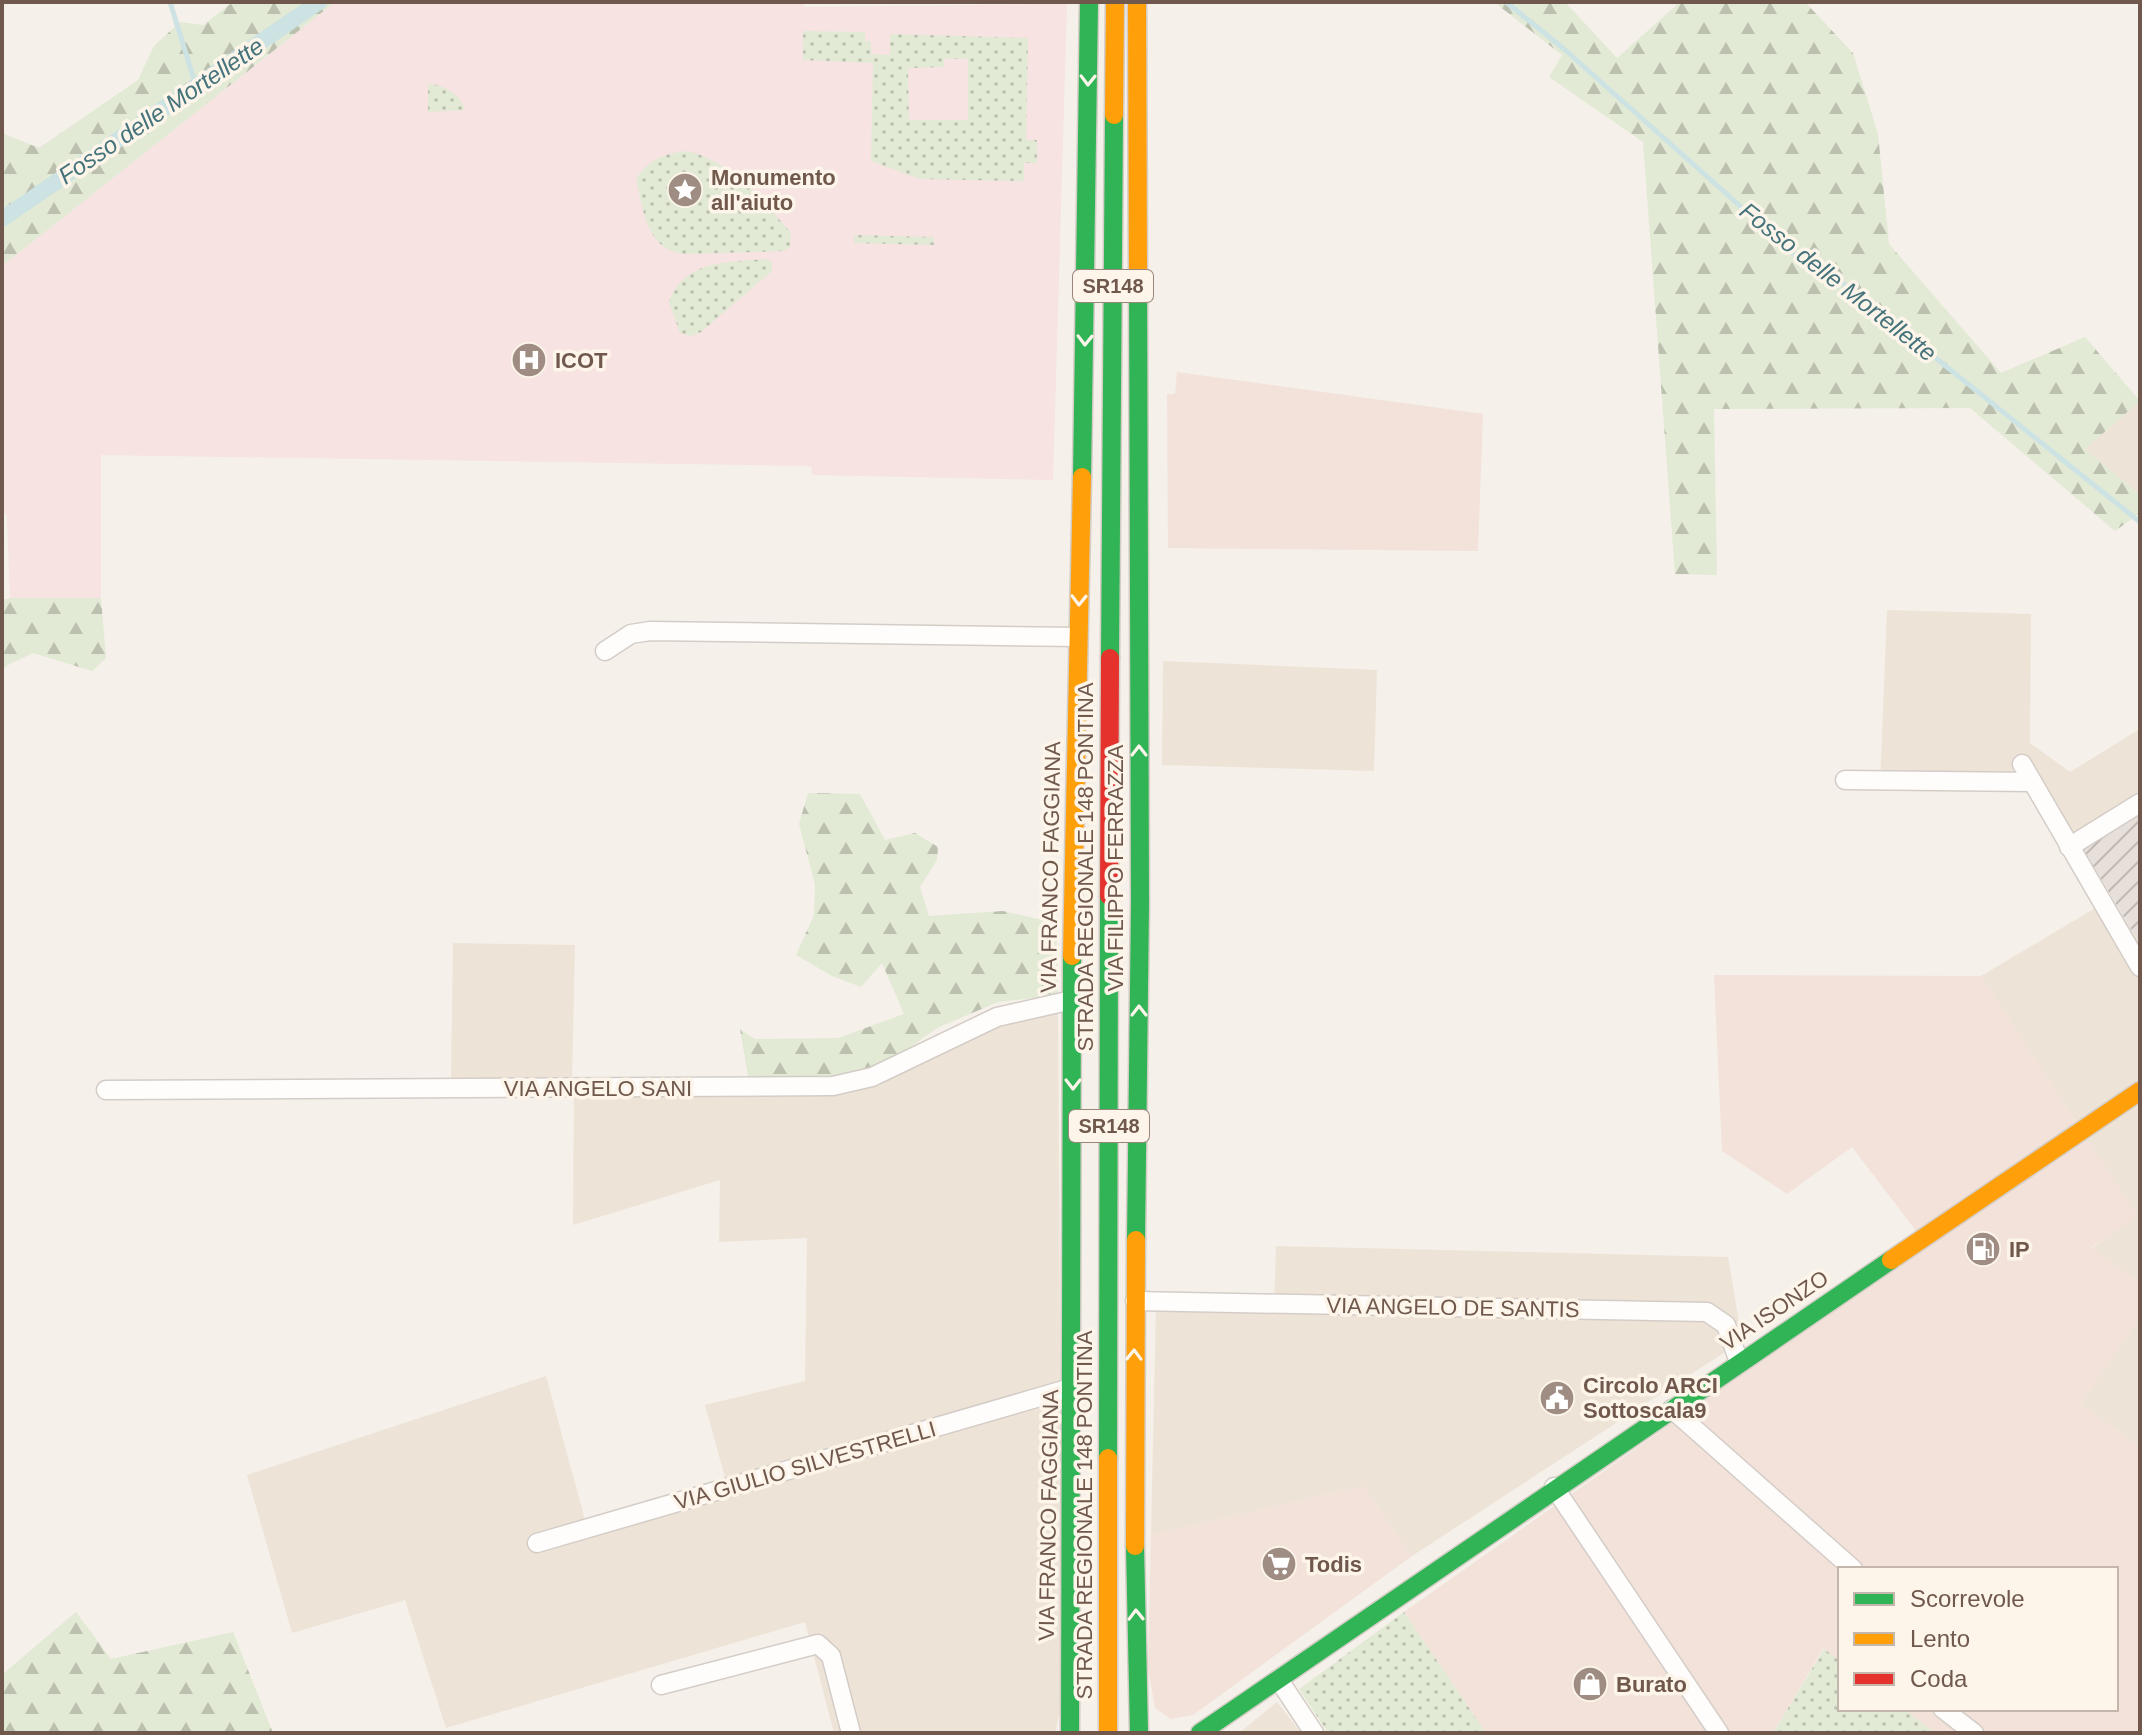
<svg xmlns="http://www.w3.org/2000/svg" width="2142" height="1735" viewBox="0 0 2142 1735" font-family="Helvetica,sans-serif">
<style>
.residential{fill:#eee3d7}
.commercial{fill:#f2e2da}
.industrial{fill:url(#industrial-furrows)}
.medical{fill:#f6e3e2}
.grass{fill:url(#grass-dots);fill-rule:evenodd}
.forest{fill:url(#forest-firs)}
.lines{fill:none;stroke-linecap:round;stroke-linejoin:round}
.stream{stroke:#cce2e3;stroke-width:5}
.canal{stroke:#cce2e3;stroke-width:16}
.street-casing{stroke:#d4cdc7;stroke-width:21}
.fast-casing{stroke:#d4cdc6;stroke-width:21}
.slow-casing{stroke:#d4cdc6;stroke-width:21}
.jam-casing{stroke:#d4cdc6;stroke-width:21}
.street{stroke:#fefdfc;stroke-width:18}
.fast{stroke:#30b455;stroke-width:18}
.slow{stroke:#ff9f0a;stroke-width:18}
.jam{stroke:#e5322d;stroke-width:18}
.oneway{stroke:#fdf5ea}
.labels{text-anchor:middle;stroke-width:7;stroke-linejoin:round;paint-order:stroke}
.shield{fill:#fdf5ea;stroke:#9a877b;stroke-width:2}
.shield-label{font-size:20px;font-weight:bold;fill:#70584c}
.poi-label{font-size:22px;font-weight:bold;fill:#70584c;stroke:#fdf5ea;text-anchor:start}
.street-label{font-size:22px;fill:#70584c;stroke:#fdf5ea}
.water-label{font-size:24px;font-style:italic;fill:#45737b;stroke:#fdf5ea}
</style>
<defs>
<pattern id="industrial-furrows" width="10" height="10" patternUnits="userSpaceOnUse" patternTransform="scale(2)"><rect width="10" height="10" fill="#e7e0da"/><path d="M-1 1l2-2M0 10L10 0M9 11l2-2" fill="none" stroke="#c0b8b3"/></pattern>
<pattern id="grass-dots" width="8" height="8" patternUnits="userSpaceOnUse" patternTransform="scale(2)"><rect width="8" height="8" fill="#e2ead5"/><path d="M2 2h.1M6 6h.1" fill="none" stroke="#bcc0af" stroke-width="1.8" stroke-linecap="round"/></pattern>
<pattern id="forest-firs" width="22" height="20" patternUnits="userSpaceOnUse" patternTransform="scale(2)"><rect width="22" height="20" fill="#e2ead5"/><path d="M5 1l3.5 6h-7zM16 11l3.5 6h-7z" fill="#bcc0af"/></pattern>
</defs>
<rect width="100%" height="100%" fill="#f5f0e9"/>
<g class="residential">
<polygon points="2140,401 2140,495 2085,449"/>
<polygon points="1887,610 2031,614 2030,743 2070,772 2140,729 2140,793 2074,834 2048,789 1880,787"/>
<polygon points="1163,661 1377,670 1374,771 1162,765"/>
<polygon points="2112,898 2140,944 2140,1282 2091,1249 2137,1215 1981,976"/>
<polygon points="453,943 575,945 572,1081 451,1079"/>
<polygon points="1058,1008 1062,1704 1055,1733 834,1733 805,1622 446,1728 405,1600 292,1633 247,1475 546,1376 586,1524 726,1481 705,1405 805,1381 807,1238 719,1242 720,1180 573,1225 574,1092 861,1090 992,1027"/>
<polygon points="1276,1246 1728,1257 1742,1341 1412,1556 1363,1486 1151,1535 1156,1308 1274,1310"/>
<polygon points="2140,1317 2140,1447 2081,1404"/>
<polygon points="1277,1702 1301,1733 1239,1733"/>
</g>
<g class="commercial">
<polygon points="1177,372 1483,414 1478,551 1168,548 1167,394 1175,394"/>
<polygon points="1714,975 1981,976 2138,1216 2091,1248 2140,1282 2140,1317 2081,1404 2140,1447 2140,1733 1935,1733 1904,1709 2116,1709 2116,1569 1840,1569 1840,1661 1823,1649 1773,1733 1486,1733 1404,1612 1926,1244 1852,1147 1787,1194 1722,1151"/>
<polygon points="1363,1486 1412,1556 1193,1715 1171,1719 1155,1708 1148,1668 1151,1535"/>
</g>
<polygon class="industrial" points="2140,793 2140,944 2074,834"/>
<polygon class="medical" points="335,2 803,2 804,7 1067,4 1053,480 812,475 811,466 101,455 101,598 10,598 7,515 2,512 2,266"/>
<g class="grass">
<path d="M803 31 865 32V41H871V54L890 55V34L1028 38 1026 140H1037V163H1024V181L920 179 871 161 873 63 803 60ZM944 59H968V120H909L908 68 944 67Z"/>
<path d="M428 84C444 84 460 95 465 110L428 112Z"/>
<path d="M687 151C731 161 762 200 791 233L790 247 784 251 688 254C646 252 644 212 636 179 650 159 662 154 687 151Z"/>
<polygon points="854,235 934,237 934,245 854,243"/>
<path d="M767 259 772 263V271L701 332 691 336 680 333 669 302C684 260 728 262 767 259Z"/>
<polygon points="1404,1612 1486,1733 1328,1733 1299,1689"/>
<polygon points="1824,1649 1840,1661 1840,1709 1904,1709 1935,1733 1773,1733"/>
</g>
<g class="forest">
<polygon points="233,2 335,2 2,266 2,133 39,148 138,80 154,46 180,22 203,25"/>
<polygon points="1494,2 1565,2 1617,58 1680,2 1805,2 1853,53 1878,134 1889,244 2001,373 2085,337 2140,401 2085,449 2140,495 2140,513 2115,531 1970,408 1714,409 1717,575 1675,574 1643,142 1549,77 1562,55"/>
<polygon points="10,598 101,598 106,658 92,671 33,653 6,666 2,672 2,600"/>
<polygon points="808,793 860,794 885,840 915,833 938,847 937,860 920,887 929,916 1003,911 1056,923 1058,995 998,1002 937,1028 885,1065 851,1075 749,1082 740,1029 755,1039 838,1038 904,1014 882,963 861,987 832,976 796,955 814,915 815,884 799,824"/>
<polygon points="76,1612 111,1659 233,1632 273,1733 2,1733 2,1670 4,1673"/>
</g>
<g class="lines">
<g class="stream">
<polyline points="170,2 196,86"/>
<polyline points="1506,2 1564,49 1794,254 1841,282 2140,522"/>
</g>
<polyline class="canal" points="2,219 319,2"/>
<defs>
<g id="street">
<polyline points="605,651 631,634 650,631 1078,637"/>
<polyline points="2022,764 2140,967"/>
<polyline points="1845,780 2032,782"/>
<polyline points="2069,847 2140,803"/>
<polyline points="106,1090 833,1086 872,1077 997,1017 1072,1000"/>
<polyline points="1135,1301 1707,1312 1726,1325 1739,1362"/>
<polyline points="1672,1409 1853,1569"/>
<polyline points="1554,1487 1719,1733"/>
<polyline points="537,1543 1074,1387"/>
<polyline points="1279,1680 1314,1733"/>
<polyline points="661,1685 818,1644 831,1656 851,1733"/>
<polyline points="1943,1709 1974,1733"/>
</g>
<g id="fast">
<polyline points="1082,477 1089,2"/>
<polyline points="1110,658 1114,115"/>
<polyline points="1136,1240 1140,904 1138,275"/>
<polyline points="1108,1458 1109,896"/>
<polyline points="1135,1546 1139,1733"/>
<polyline points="1070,1733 1072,956"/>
<polyline points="1200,1733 1891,1260"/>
</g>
<g id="slow">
<polyline points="1137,2 1138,275"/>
<polyline points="1114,115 1115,2"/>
<polyline points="1072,956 1082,477"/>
<polyline points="1891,1260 2140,1091"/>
<polyline points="1135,1546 1136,1240"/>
<polyline points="1108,1733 1108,1458"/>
</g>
<polyline id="jam" points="1109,896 1110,658"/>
</defs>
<use href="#street" class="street-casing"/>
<use href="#fast" class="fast-casing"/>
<use href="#slow" class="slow-casing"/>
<use href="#jam" class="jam-casing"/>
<use href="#street" class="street"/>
<use href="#fast" class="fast"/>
<use href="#slow" class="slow"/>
<use href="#jam" class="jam"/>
</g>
<defs><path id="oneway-chevron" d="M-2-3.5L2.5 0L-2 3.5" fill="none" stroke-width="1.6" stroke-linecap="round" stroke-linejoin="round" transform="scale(2)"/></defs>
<g class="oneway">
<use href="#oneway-chevron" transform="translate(1088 80) rotate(91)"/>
<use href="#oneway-chevron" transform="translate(1085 340) rotate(91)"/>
<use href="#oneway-chevron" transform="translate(1079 600) rotate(91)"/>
<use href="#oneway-chevron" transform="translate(1139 751) rotate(-90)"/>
<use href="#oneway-chevron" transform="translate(1139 1011) rotate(-90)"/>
<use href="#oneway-chevron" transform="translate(1073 1084) rotate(90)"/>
<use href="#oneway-chevron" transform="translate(1134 1355) rotate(-89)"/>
<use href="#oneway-chevron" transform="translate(1136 1615) rotate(-91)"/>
</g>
<defs>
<symbol id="sight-disc" viewBox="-11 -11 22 22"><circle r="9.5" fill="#9f8d83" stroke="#fdf5ea"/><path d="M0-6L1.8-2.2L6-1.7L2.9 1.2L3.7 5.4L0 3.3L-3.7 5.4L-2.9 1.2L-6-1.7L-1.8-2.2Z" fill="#fff"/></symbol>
<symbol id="hospital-disc" viewBox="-11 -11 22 22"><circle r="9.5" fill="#9f8d83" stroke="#fdf5ea"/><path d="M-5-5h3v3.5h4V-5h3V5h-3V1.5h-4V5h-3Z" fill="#fff"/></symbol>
<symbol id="fuel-disc" viewBox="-11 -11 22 22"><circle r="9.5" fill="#9f8d83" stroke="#fdf5ea"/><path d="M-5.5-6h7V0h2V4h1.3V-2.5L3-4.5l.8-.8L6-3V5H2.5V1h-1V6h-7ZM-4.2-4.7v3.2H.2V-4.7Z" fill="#fff"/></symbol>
<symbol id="civic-disc" viewBox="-11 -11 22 22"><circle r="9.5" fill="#9f8d83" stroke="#fdf5ea"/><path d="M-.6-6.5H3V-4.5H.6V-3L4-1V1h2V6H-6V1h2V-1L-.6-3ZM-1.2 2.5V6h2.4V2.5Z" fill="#fff"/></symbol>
<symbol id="supermarket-disc" viewBox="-11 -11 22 22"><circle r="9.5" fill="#9f8d83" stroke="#fdf5ea"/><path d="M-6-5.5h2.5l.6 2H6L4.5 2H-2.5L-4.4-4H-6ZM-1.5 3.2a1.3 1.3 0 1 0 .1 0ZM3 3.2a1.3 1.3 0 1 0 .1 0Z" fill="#fff"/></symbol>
<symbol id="shop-disc" viewBox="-11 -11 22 22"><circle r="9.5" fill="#9f8d83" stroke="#fdf5ea"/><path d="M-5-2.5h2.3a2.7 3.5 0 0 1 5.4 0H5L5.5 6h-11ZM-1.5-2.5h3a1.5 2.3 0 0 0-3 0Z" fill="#fff"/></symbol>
</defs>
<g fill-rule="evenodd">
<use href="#sight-disc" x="665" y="170" width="40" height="40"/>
<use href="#hospital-disc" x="509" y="340" width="40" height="40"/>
<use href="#fuel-disc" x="1963" y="1229" width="40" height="40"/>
<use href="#civic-disc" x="1537" y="1378" width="40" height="40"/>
<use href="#supermarket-disc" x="1259" y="1544" width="40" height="40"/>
<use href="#shop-disc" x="1570" y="1664" width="40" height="40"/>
</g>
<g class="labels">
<g class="shield">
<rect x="1073" y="270" width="80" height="32" rx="6"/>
<rect x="1069" y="1110" width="80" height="32" rx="6"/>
</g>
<g class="shield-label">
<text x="1113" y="293">SR148</text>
<text x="1109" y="1133">SR148</text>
</g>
<g class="poi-label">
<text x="711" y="185">Monumento<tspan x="711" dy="25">all'aiuto</tspan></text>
<text x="555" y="368">ICOT</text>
<text x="2009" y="1257">IP</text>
<text x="1583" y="1393">Circolo ARCI<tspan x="1583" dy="25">Sottoscala9</tspan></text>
<text x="1305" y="1572">Todis</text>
<text x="1616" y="1692">Burato</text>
</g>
<g class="street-label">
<text transform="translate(1050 867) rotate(-89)" y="8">VIA FRANCO FAGGIANA</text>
<text transform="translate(1085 867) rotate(-90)" y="8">STRADA REGIONALE 148 PONTINA</text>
<text transform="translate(1115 868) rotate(-90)" y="8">VIA FILIPPO FERRAZZA</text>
<text x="598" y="1096">VIA ANGELO SANI</text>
<text transform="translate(1453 1307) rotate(1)" y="8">VIA ANGELO DE SANTIS</text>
<text transform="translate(1774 1310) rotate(-34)" y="8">VIA ISONZO</text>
<text transform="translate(805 1465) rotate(-16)" y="8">VIA GIULIO SILVESTRELLI</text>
<text transform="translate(1048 1515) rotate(-89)" y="8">VIA FRANCO FAGGIANA</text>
<text transform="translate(1084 1515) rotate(-90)" y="8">STRADA REGIONALE 148 PONTINA</text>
</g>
<g class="water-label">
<text transform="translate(161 111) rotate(-34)" y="8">Fosso delle Mortellette</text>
<text transform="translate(1838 282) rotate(38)" y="8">Fosso delle Mortellette</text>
</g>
</g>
<rect width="2142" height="1735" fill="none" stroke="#70584c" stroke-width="8"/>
<rect x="1838" y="1567" width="280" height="144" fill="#fdf5ea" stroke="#c5b6ab" stroke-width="2"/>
<rect x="1854" y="1593" width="40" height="12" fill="#30b455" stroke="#c5b6ab" stroke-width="2"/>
<text x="1910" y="1607" font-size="24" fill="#70584c">Scorrevole</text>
<rect x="1854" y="1633" width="40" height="12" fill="#ff9f0a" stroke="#c5b6ab" stroke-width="2"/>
<text x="1910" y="1647" font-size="24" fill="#70584c">Lento</text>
<rect x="1854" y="1673" width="40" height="12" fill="#e5322d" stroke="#c5b6ab" stroke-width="2"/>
<text x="1910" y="1687" font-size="24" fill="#70584c">Coda</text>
</svg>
